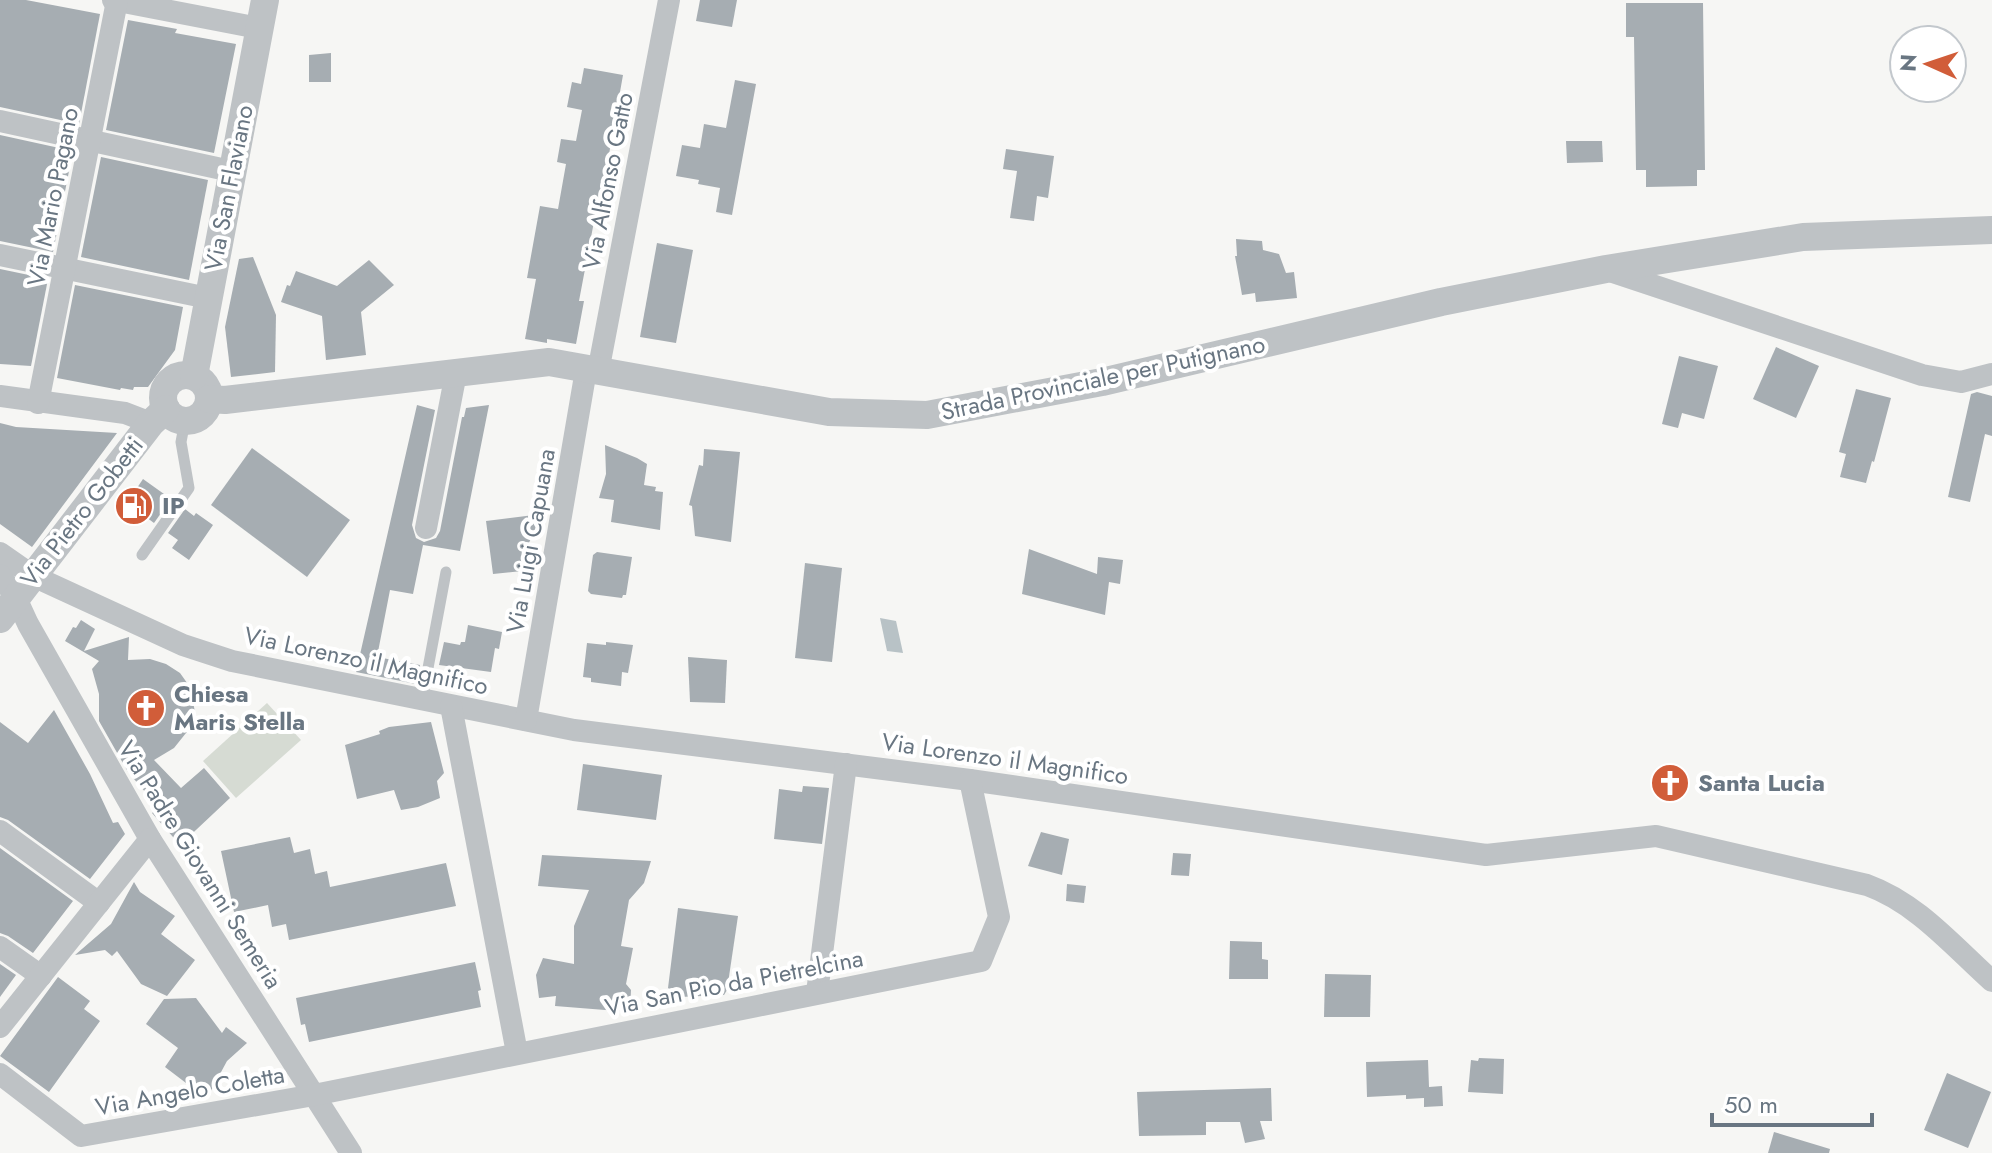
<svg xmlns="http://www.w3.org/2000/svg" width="1992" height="1153" viewBox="0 0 1992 1153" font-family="Jost,sans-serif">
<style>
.green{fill:#d6dbd3}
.water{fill:#b8c2c6}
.building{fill:#a6adb2}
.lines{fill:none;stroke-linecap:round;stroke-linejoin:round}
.service{stroke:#bec2c5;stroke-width:11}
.minor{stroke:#bec2c5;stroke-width:22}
.tertiary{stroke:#bec2c5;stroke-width:28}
.labels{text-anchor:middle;stroke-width:8;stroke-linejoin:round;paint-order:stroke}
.street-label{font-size:24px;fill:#697682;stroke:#fff}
.poi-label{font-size:24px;font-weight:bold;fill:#697682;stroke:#fff;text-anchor:start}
</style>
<rect width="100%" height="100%" fill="#f6f6f4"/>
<polygon class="green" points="267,703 301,740 236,798 203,761"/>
<polygon class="water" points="880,618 896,621 903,653 887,651"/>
<g class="building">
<polygon points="0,0 26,0 100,14 79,124 0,107"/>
<polygon points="700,0 737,0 732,27 696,21"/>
<polygon points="1626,3 1703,3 1705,170 1697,170 1697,186 1646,187 1646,170 1636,170 1634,37 1626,37"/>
<polygon points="128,20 177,29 175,33 236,44 214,153 106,130"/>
<polygon points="331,53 331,82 309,82 309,55"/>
<polygon points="584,68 623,75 608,160 619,163 612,197 599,195 579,301 584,301 576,344 547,339 547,343 525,339 536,279 527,278 540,206 558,209 566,164 557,162 561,139 576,141 582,110 567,107 572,82 581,84"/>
<polygon points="735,80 756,84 732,215 716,212 720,188 698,184 699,180 676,176 682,145 700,148 704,124 726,128"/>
<polygon points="0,135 73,151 53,252 0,241"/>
<polygon points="1566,141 1602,141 1603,162 1567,163"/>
<polygon points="1006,149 1054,156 1048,198 1037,196 1034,221 1010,218 1017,171 1003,169"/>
<polygon points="101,157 208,180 189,280 81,257"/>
<polygon points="1236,239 1262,241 1263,250 1279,254 1286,273 1294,272 1297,298 1256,302 1255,293 1242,295 1235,256 1237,256"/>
<polygon points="657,243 693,250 676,343 640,337"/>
<polygon points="253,257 276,315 275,372 231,377 225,327 239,259"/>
<polygon points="369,260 394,285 361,312 366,355 326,360 322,316 281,302 287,285 290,286 296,271 337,286"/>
<polygon points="0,269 48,279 31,366 0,364"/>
<polygon points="75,285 183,307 175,350 148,387 134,387 133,390 121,388 120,390 57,378"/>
<polygon points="1776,347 1819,366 1796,418 1753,399"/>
<polygon points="1679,356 1718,366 1704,419 1682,413 1678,428 1662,424"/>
<polygon points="1856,389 1891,398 1874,462 1872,461 1866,483 1840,477 1846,454 1839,452"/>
<polygon points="1977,392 1992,396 1992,436 1985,434 1970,502 1948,497 1971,394"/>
<polygon points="417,405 435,410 412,525 416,538 424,542 436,538 440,531 462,417 464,417 466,408 489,405 460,551 423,545 413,594 390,590 377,657 420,665 416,684 356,672"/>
<polygon points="0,423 16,427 117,433 32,547 0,524"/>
<polygon points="605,445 637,458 647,464 644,485 656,487 655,491 663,492 660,530 611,522 614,500 599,498 606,474"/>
<polygon points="252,448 350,520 307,577 211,505"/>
<polygon points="704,449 740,452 731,542 695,536 692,506 689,505 699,465 703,466"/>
<polygon points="143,479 171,499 154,523 127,503"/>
<polygon points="185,509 194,516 196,513 213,525 189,560 172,548 178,540 168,533"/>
<polygon points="542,514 528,545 531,570 493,574 486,521"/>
<polygon points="1029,549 1097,574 1098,557 1123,560 1120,584 1109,582 1105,615 1022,594"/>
<polygon points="597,552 632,557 626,595 623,595 622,598 591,594 588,591 593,555"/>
<polygon points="805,563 842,568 832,662 795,658"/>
<polygon points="81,620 95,629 84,651 129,637 128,660 150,659 166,664 180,673 190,687 195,712 190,728 174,748 154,760 181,788 204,768 230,798 180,845 152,813 159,808 128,772 99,721 99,694 92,669 99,661 65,641 73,627 76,628"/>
<polygon points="468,625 502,632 499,649 495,648 491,672 439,665 444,642 460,645 461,642 465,642"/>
<polygon points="606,642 633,645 628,673 622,672 621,686 591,682 591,678 583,677 587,643 606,645"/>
<polygon points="688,657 727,660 725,703 690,702"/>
<polygon points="54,710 90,774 113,823 118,822 125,834 90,879 8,820 0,817 0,722 28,743"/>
<polygon points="431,722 444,773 437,781 440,798 418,807 401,810 394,790 357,799 345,745 380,734 379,731 389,727"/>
<polygon points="583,764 662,775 656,820 577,810"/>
<polygon points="803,786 829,788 822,844 774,839 779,789 802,792"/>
<polygon points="1041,832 1069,839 1062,875 1028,866"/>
<polygon points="290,837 294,853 310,849 315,874 327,871 330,887 446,863 456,906 289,940 286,924 272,927 268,905 234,912 221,851"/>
<polygon points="0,848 73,901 33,953 8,936 0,933"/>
<polygon points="1173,853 1191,854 1189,876 1171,875"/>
<polygon points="542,855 651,861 644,883 629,900 621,946 633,948 626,984 631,990 630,1012 555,1006 556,996 539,998 536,975 543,958 574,964 574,926 589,890 538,886"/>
<polygon points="134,882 140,892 175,916 161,934 195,960 167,996 141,984 117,951 112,956 105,950 75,955 111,924"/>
<polygon points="1067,884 1086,886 1084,903 1066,901"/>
<polygon points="678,908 738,916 727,990 724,995 680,997 668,988"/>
<polygon points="1230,941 1262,942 1262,959 1268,960 1268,979 1229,979"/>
<polygon points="475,962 481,990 478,991 481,1007 309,1042 305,1024 301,1025 296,998"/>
<polygon points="0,964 16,975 0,997"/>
<polygon points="1325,974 1371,975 1370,1017 1324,1017"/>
<polygon points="58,977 90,1001 84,1009 100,1021 49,1092 0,1056"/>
<polygon points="196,998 222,1033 226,1027 247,1043 227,1061 206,1100 188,1081 186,1083 165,1067 178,1048 146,1024 164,999"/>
<polygon points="1479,1058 1504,1059 1503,1094 1468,1092 1471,1060 1478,1061"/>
<polygon points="1428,1060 1429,1087 1442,1086 1443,1106 1424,1107 1424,1098 1406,1099 1406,1095 1367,1097 1366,1062"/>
<polygon points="1947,1073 1991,1092 1968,1148 1924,1130"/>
<polygon points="1271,1088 1272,1121 1260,1121 1265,1139 1245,1143 1240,1122 1206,1122 1206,1135 1139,1136 1137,1092"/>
<polygon points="1774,1132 1830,1149 1829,1153 1768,1153"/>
</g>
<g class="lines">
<g class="service">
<polyline points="142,555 189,488 181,442 185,421"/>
<polyline points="422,700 446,572"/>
</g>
<g class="minor">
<polyline points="113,0 259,28"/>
<polyline points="0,121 231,171"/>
<polyline points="0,255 208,298"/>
<polyline points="1607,270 1922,375 1961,382 1992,374"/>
<polyline points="598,372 669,0"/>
<polyline points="0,396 125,413 151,423"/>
<polyline points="38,403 117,1"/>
<polyline points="426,528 456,373"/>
<path d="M0 553 33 576 183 645 232 661 574 730 970 780 1486 855 1656 836 1867 885C1917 903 1953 946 1992 981"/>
<polyline points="0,575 16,598 28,624 150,839 351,1153"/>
<polyline points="451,706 517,1053"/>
<polyline points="526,720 586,370"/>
<polyline points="0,831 99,903"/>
<polyline points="0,947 41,976"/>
<polyline points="817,993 846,764"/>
<polyline points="0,1027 150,839"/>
<polyline points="0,1074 81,1136 314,1095 981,961 999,917 970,780"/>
</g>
<g class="tertiary">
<circle cx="186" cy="398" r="23"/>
<polyline points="194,376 265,0"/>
<polyline points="209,399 225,400 549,362 829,412 927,415 1102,382 1441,302 1606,269 1803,237 1992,230"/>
<polyline points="0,619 151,423 166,409"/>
</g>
</g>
<defs>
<symbol id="fuel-disc" viewBox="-11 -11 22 22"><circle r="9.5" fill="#d15d39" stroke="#fff"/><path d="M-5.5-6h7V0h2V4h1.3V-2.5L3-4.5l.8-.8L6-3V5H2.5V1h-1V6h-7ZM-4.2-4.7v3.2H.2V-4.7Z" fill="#fff"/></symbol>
<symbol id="church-disc" viewBox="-11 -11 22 22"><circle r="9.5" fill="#d15d39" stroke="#fff"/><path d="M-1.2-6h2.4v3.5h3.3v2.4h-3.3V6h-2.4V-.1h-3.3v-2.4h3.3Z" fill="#fff"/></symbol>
</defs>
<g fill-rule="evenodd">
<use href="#fuel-disc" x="112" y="484" width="44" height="44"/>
<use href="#church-disc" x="124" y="686" width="44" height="44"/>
<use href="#church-disc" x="1648" y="761" width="44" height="44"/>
</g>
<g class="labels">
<g class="street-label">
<text transform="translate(608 181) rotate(-79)" y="8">Via Alfonso Gatto</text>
<text transform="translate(229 188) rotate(-79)" y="8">Via San Flaviano</text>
<text transform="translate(53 197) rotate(-79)" y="8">Via Mario Pagano</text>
<text transform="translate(1103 378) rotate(-12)" y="8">Strada Provinciale per Putignano</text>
<text transform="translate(82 512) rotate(-52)" y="8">Via Pietro Gobetti</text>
<text transform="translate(531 541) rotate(-80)" y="8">Via Luigi Capuana</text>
<text transform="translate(366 661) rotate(12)" y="8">Via Lorenzo il Magnifico</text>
<text transform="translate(1005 759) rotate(8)" y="8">Via Lorenzo il Magnifico</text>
<text transform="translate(200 865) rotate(58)" y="8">Via Padre Giovanni Semeria</text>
<text transform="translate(734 983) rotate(-11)" y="8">Via San Pio da Pietrelcina</text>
<text transform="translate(190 1091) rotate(-10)" y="8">Via Angelo Coletta</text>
</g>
<g class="poi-label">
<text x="162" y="514">IP</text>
<text x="174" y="702">Chiesa<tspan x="174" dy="28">Maris Stella</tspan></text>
<text x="1698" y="791">Santa Lucia</text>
</g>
</g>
<g transform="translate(1928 64) rotate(273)"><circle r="38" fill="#ffffff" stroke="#c3c8cd" stroke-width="2"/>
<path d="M0-6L14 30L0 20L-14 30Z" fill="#d15d39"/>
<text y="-12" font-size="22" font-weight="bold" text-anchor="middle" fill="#697682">N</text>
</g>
<path d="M1712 1113v12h160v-12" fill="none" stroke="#697682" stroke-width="4"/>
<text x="1724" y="1113" font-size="24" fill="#697682" stroke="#ffffff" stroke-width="6" paint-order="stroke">50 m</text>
</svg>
